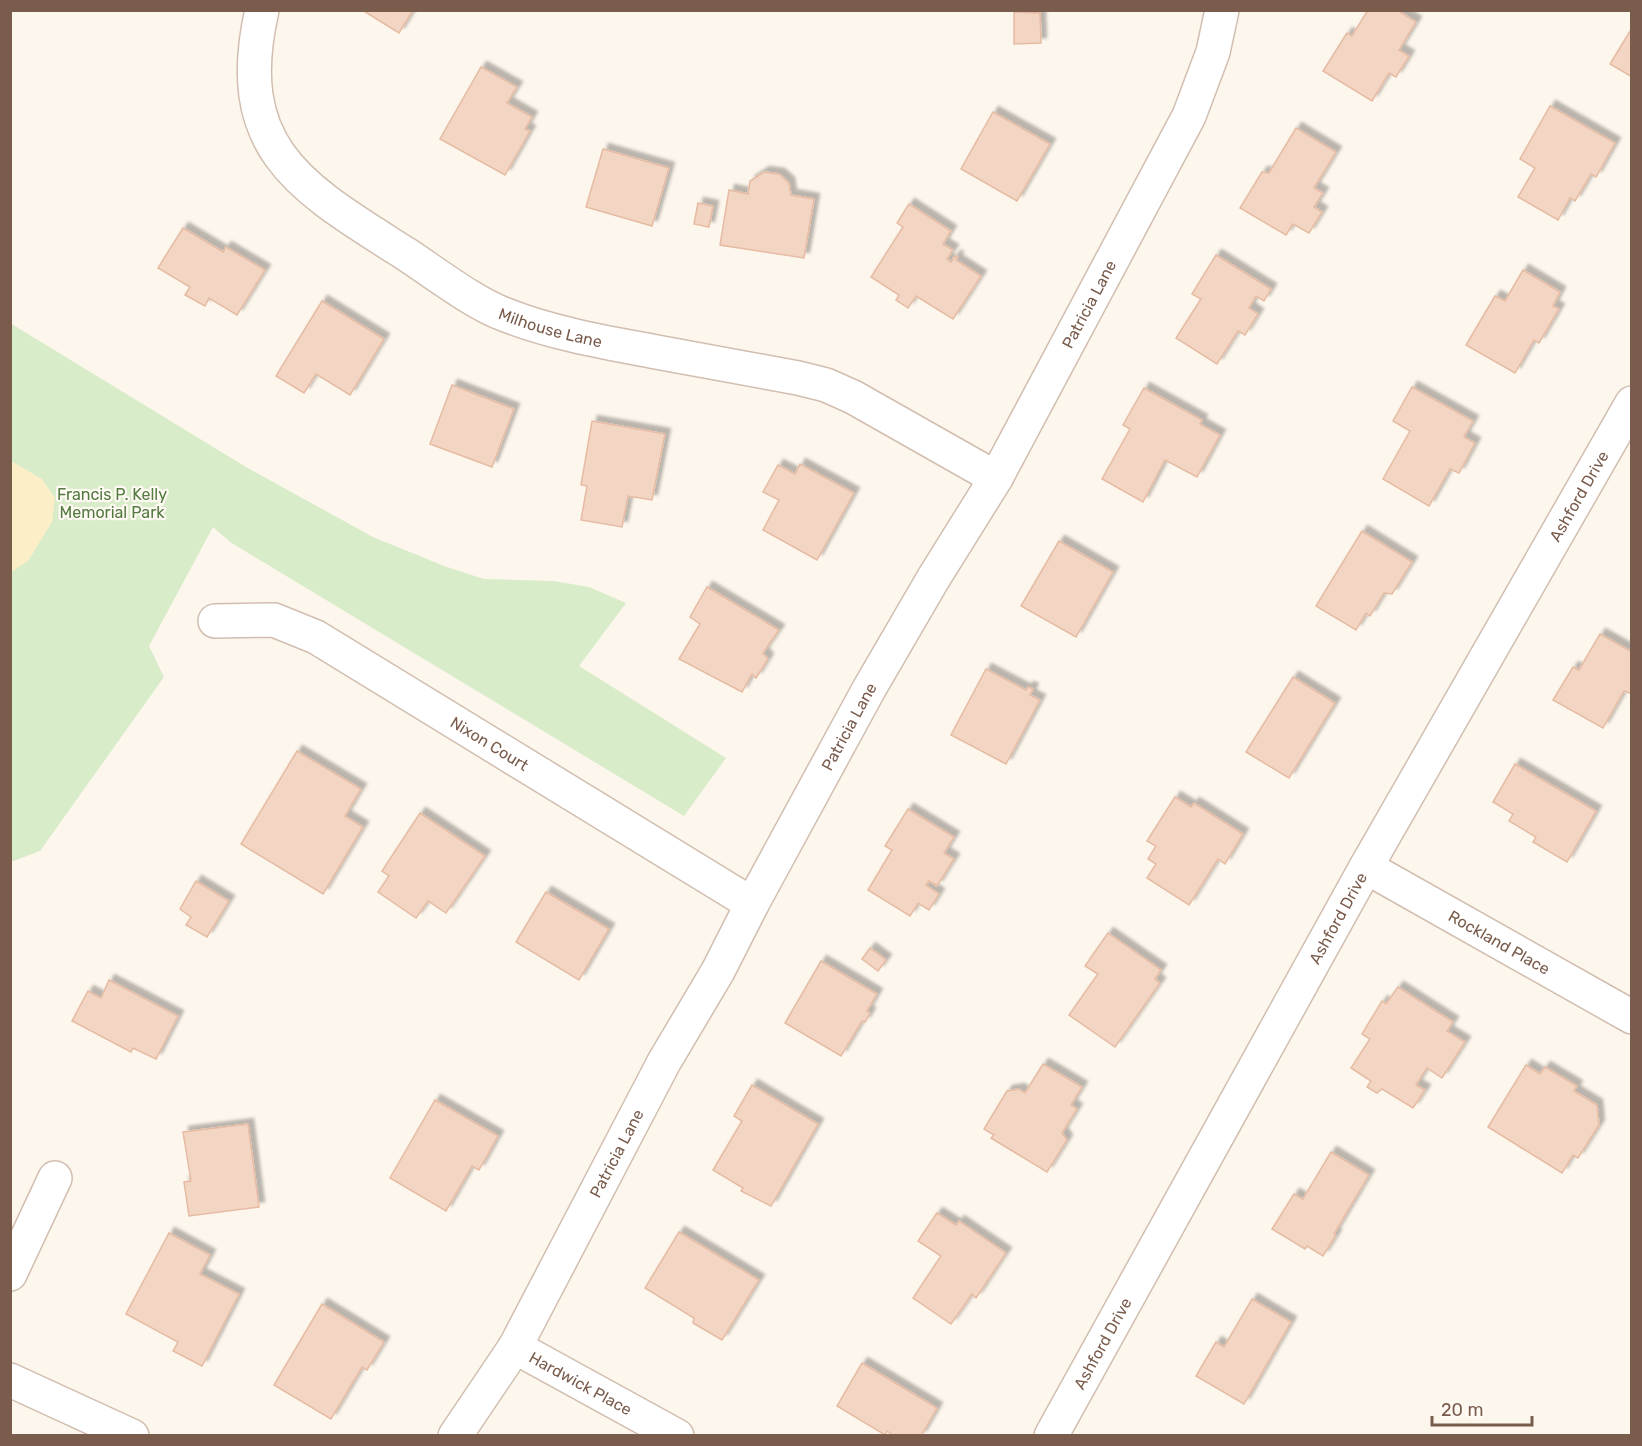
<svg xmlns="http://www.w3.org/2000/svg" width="1642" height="1446" viewBox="0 0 1642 1446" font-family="Rubik,sans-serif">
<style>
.green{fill:#d8ecc9}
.sand{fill:#fcefc7}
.building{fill:#f3d5c3;stroke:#e6bba3;stroke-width:1.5;filter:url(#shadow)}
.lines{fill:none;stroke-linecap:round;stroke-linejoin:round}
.minor-casing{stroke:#d1beb0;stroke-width:36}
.minor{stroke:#fff;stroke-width:33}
.labels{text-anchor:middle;stroke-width:4.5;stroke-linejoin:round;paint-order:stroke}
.street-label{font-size:16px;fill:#7a5c4d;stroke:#fffaf3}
.park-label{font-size:16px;fill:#537a41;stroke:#fffaf3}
</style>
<defs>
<filter id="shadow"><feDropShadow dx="5.5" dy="-5.5" stdDeviation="1.5" flood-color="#0004"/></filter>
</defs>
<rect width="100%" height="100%" fill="#fdf6ec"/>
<polygon class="green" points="10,323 246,467 373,537 444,566 484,579 554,581 589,587 626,603 579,666 726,758 684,816 230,542 213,527 149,646 164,677 40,851 11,862"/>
<polygon class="sand" points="11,461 42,479 55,498 52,522 28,561 11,572"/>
<g class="building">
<polygon points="362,10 413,10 399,33"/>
<polygon points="1368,10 1397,10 1416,22 1399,50 1409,56 1396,77 1389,73 1372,101 1323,71 1347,33 1352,36"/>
<polygon points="1014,12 1040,13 1041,43 1014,44"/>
<polygon points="1632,28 1632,77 1610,64"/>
<polygon points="481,67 517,87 507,103 532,117 525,129 530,131 505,175 440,139"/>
<polygon points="1550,106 1615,143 1596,177 1591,174 1575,201 1570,198 1558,220 1518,197 1535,168 1520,159"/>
<polygon points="993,112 1050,144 1017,201 961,169"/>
<polygon points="1296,128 1336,152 1314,188 1323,193 1314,207 1322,212 1309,233 1293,224 1286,235 1240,208 1262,172 1269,173"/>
<polygon points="603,149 669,168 652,226 586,207"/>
<polygon points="764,172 779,174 789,183 791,195 814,199 804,258 720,245 729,190 748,194 750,181"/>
<polygon points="698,203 713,206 709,227 694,224"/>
<polygon points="909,204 951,231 943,244 953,250 947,259 951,262 955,256 958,257 956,260 981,276 953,319 916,296 908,308 896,300 899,295 871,277 903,227 897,223"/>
<polygon points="183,228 223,252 226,247 265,270 237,315 209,298 205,306 185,295 190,287 158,268"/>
<polygon points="1216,255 1271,289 1264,301 1256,296 1249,308 1258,314 1245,335 1238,331 1217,364 1176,338 1201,299 1192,294"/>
<polygon points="1523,270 1560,292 1553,306 1559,309 1539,343 1534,340 1515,373 1466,345 1495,296 1505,301"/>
<polygon points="322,301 384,339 350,395 316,374 304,393 276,376"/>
<polygon points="452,385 514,409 492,467 430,444"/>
<polygon points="1412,387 1473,421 1464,437 1475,443 1459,473 1450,469 1429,506 1383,479 1410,431 1393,421"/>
<polygon points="1144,388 1202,420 1200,424 1220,435 1197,477 1165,460 1143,502 1102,479 1130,429 1123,425"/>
<polygon points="592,421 665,434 652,500 628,496 622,527 581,520 587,486 581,485"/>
<polygon points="800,464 854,493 817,560 763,530 779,500 763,492 778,465 795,474"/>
<polygon points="1362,531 1412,562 1392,594 1384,593 1370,616 1366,613 1356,630 1316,606"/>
<polygon points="1059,541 1113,572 1076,637 1021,606"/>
<polygon points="707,587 779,630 763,653 768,659 756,678 752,674 742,692 679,659 700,624 690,617"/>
<polygon points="1600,634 1632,652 1632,694 1624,691 1603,728 1553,700 1573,667 1579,670"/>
<polygon points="986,669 1026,690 1028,687 1033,689 1030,695 1040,700 1006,764 951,735"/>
<polygon points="1293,677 1335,703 1289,778 1246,752"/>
<polygon points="297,751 361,789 345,816 363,827 323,894 241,844"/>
<polygon points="1515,764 1596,811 1567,862 1533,842 1536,837 1509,821 1513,814 1493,802"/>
<polygon points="1175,797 1191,807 1194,803 1243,834 1225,864 1218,859 1189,905 1147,878 1156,864 1148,859 1156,846 1147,841"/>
<polygon points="908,809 954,837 944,853 954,859 937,886 929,881 926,885 939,894 929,910 918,903 910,916 868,890 892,850 885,846"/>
<polygon points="420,813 485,856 446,913 428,901 416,918 378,892 389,876 382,871"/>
<polygon points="196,881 229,901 207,937 186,925 191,917 180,909"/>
<polygon points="546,892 609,929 579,980 516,942"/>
<polygon points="1108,933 1161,970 1155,979 1160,983 1115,1047 1069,1015 1098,974 1085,966"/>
<polygon points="870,948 886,960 878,971 862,959"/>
<polygon points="821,961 877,994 867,1011 870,1013 865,1022 862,1021 841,1056 785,1023"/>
<polygon points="109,980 178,1016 156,1059 133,1048 131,1052 72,1021 88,991 101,998"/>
<polygon points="1398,987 1453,1022 1447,1031 1465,1042 1442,1078 1427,1068 1416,1085 1425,1090 1413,1108 1382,1089 1377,1093 1367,1087 1371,1081 1351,1068 1370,1039 1362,1034 1382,1001 1386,1004"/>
<polygon points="1043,1064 1082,1087 1071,1105 1077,1109 1062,1133 1067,1140 1047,1172 991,1138 994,1135 984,1129 1007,1091 1019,1089 1025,1093"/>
<polygon points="1526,1065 1540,1074 1545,1067 1577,1086 1574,1091 1597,1105 1599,1125 1578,1158 1573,1155 1562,1173 1488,1127"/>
<polygon points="752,1085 818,1124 771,1206 741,1191 743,1188 713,1170 742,1121 734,1116"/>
<polygon points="435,1100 498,1136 479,1170 472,1166 446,1211 390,1178"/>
<polygon points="248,1124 259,1207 189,1216 184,1182 191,1181 183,1132"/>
<polygon points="1331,1152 1369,1175 1334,1234 1336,1235 1323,1256 1307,1246 1305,1249 1272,1229 1294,1194 1303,1199"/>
<polygon points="937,1213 956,1225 959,1221 1006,1253 976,1298 972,1294 951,1324 913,1298 941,1256 918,1241"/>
<polygon points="679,1232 759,1280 722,1340 693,1323 694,1318 645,1288"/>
<polygon points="169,1233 210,1255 200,1274 239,1294 202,1366 173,1351 178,1342 126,1314"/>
<polygon points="1252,1299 1291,1322 1244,1404 1196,1376 1216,1342 1224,1347"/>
<polygon points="322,1304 384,1342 367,1370 362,1367 331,1419 274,1385"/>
<polygon points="862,1363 937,1408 921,1436 894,1436 887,1431 885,1435 837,1406"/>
</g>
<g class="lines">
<defs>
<g id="minor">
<path id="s1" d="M262 10C230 150 302 188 406 254 435 273 475 304 506 315 552 333 603 342 651 351 700 360 749 369 798 378L826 385 853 397 996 478"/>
<path id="s2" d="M215 621 274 620 316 637 752 904"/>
<path id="s3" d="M1366 867 1632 1017"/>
<polyline points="10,1274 55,1178"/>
<path id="s4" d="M515 1347 677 1436"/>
<polyline points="10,1380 132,1436"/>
<path id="s5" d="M455 1436 515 1347 664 1062 718 971 752 904 869 689 933 579 996 478 1189 116 1213 52 1222 10"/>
<path id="s6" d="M1051 1436 1366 867 1632 403"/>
</g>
</defs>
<use href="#minor" class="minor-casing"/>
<use href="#minor" class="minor"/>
</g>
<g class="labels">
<g class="street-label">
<text dy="6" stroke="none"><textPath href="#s5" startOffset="1298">Patricia Lane</textPath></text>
<text dy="6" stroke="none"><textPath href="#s1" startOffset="476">Milhouse Lane</textPath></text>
<text dy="6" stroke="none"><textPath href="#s6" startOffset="1078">Ashford Drive</textPath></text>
<text dy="6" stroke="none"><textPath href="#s5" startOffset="812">Patricia Lane</textPath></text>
<text dy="6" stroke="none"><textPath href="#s2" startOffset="308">Nixon Court</textPath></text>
<text dy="6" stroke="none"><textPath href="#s6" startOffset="592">Ashford Drive</textPath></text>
<text dy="6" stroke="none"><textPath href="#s3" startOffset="153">Rockland Place</textPath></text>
<text dy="6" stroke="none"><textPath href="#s5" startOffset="326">Patricia Lane</textPath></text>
<text dy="6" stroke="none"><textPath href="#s6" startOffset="106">Ashford Drive</textPath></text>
<text dy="6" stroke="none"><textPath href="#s4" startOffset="75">Hardwick Place</textPath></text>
</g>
<g class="park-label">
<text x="112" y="500">Francis P. Kelly<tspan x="112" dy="18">Memorial Park</tspan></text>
</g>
</g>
<rect width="1642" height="1446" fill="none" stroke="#7a5c4d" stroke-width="24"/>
<path d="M1432 1416v9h100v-9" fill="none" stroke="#7a5c4d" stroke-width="3"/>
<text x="1441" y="1416" font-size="18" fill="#7a5c4d" stroke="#fffaf3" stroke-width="4.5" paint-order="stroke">20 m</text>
</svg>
